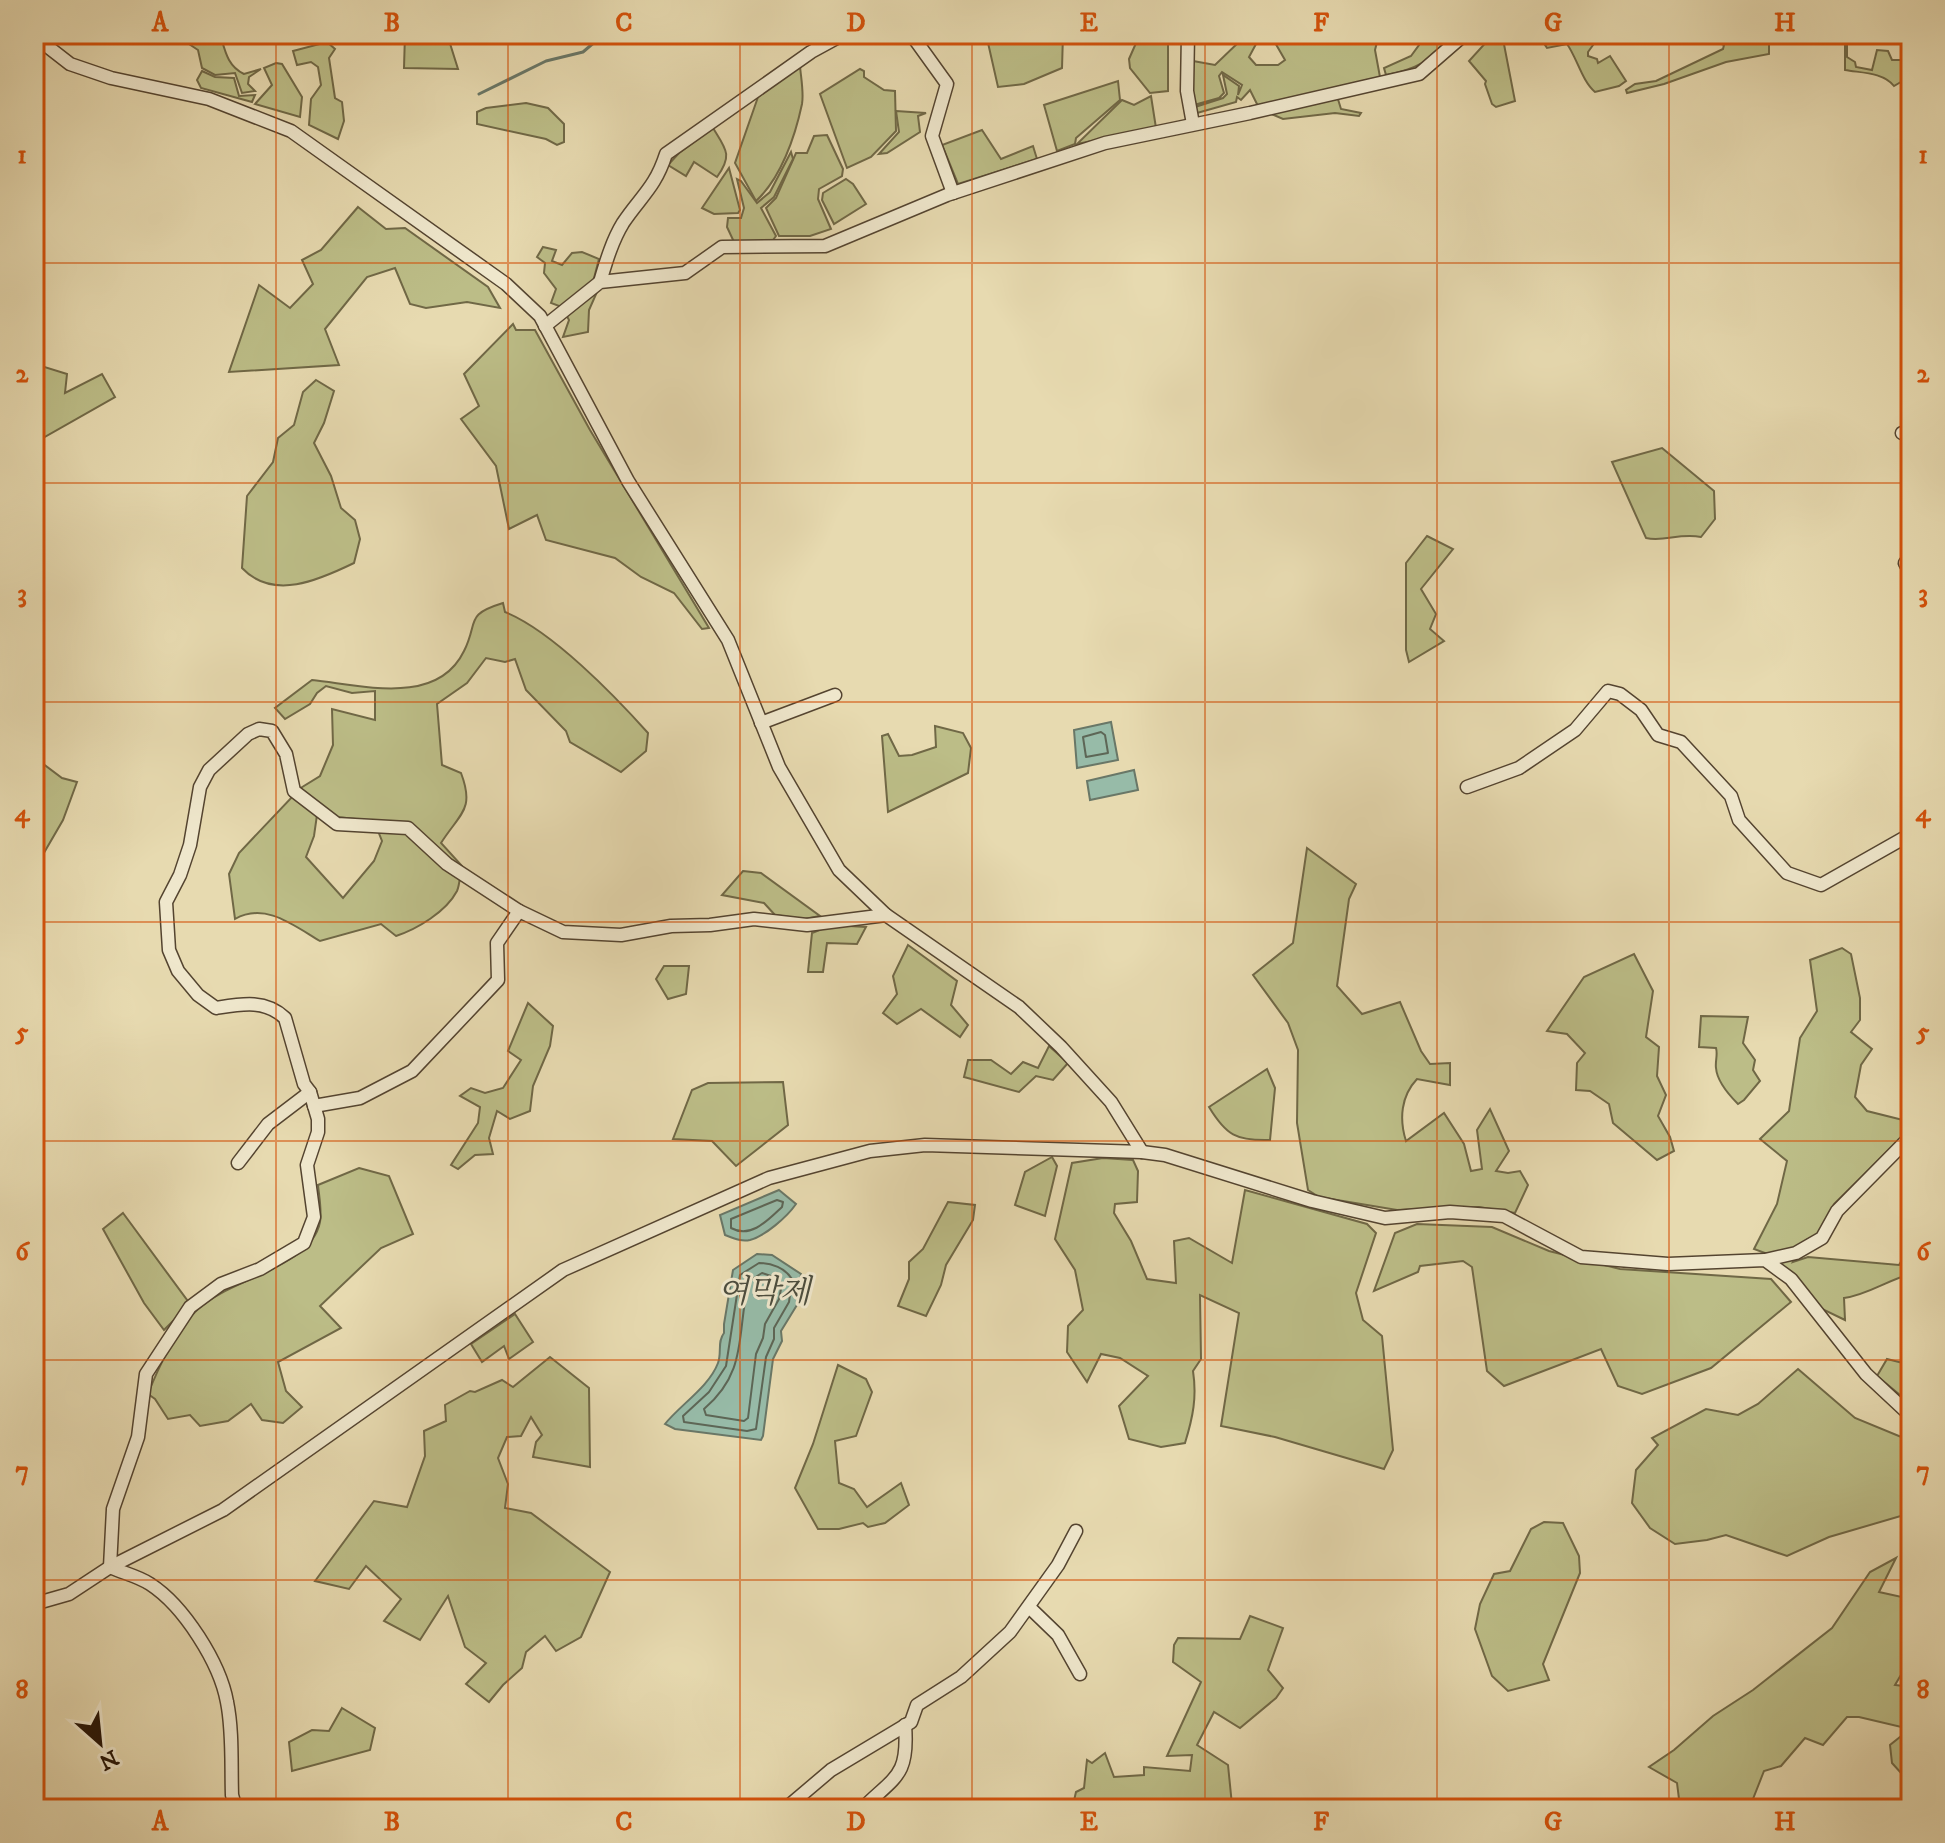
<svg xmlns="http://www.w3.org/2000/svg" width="1945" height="1843" viewBox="0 0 1945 1843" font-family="'IM FELL DW Pica','Noto Serif KR',serif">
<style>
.green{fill:#bcbd87;stroke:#706846;stroke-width:2}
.water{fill:#97bba8;stroke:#697767;stroke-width:2}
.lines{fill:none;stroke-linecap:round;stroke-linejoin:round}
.shore{stroke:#5d6656;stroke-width:2}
.stream{stroke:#697767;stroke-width:3}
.minor-casing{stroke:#544430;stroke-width:15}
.minor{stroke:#efe7cc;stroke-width:12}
.grid{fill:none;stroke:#d4520b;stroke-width:2;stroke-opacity:0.55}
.labels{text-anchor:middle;stroke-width:6;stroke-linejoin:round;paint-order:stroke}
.water-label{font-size:32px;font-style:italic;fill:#4c4d3e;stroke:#efe7cc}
.neatline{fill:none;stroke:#d4520b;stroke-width:3}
.grid-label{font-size:26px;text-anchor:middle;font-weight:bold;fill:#d4520b}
</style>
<rect width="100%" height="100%" fill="#e7dab0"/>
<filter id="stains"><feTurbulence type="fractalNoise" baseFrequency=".0025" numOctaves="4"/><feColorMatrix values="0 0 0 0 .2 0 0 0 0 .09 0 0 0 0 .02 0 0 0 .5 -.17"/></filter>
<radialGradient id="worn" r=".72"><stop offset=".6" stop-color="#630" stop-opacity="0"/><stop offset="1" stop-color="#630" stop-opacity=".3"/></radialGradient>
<g class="green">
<path d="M210 34H220C225 50 227 66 244 74L261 69 249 77 248 84 255 91 242 93 235 73 215 75 202 68 198 50 189 44V40Z"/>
<polygon points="405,34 447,34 458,69 404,68"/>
<polygon points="986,34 1001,34 1005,43 1034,34 1063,34 1062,68 1024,84 998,87"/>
<polygon points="1140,34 1168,34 1168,91 1150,93 1130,68 1129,59"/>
<polygon points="1270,34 1379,34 1375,50 1380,77 1258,106 1250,90 1241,100 1237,97 1236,102 1197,113 1195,107 1223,98 1227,94 1223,75 1239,86 1238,95 1242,85 1222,72 1219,76 1224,93 1219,98 1194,105 1192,101 1193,61 1215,65 1242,39 1255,39 1256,44 1249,57 1256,65 1278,65 1285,60"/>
<path d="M1415 34H1452L1456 38C1434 58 1416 70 1386 75L1384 68 1411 56 1419 45Z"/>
<polygon points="1502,34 1515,101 1496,107 1492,104 1485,84 1486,81 1469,61 1489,39"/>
<path d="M1574 34H1601L1588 52V56L1597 59 1598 63 1610 56 1626 81 1619 86 1595 92C1582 81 1577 58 1567 44L1547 48 1545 45Z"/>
<polygon points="1698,34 1769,34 1769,54 1726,62 1664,84 1627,93 1626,90 1635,84 1656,81 1723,49 1724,45"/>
<path d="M1845 34H1847V57L1855 62 1856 67 1872 70 1877 50 1888 51 1892 60H1909L1908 46 1911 41V76L1894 86C1883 72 1861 73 1845 70Z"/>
<polygon points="327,42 335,49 329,58 335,98 342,102 344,121 338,139 309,125 311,99 321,85 318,67 311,62 297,65 293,51"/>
<polygon points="276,63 282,64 302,97 300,117 255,104 272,85 264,68"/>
<path d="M800 66C801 78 804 93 802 104 795 137 781 178 756 201L735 163 758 97Z"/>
<polygon points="860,69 864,71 864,77 884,90 895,91 896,131 871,157 847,168 820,94"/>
<polygon points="202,71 215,77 234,78 239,96 255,95 252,102 201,88 197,80"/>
<polygon points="1118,81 1120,100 1076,138 1075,144 1057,151 1044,105"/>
<polygon points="1151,96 1156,128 1077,144 1122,100 1134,105"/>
<polygon points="1337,96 1341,109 1361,113 1359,116 1335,113 1283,119 1269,113"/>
<polygon points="526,103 548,108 564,124 564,142 557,145 546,139 477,124 477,112 486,108"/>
<polygon points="896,111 926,113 918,116 920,132 887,153 879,154 899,132"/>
<path d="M713 128C726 149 733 155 717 177L694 162 686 176 668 165 679 153Z"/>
<polygon points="982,130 1001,159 1033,146 1037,159 958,184 942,145"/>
<polygon points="827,135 843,169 842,176 819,189 818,199 831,229 810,236 779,236 766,208 776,198 796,153 807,153 814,136"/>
<polygon points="791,152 793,159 774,197 761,208 776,236 773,240 734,242 727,227 728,218 741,218 744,208 737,179 741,181 757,203 770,192"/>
<polygon points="729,168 740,210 738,213 714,214 702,208"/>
<polygon points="846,179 853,184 866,204 834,224 822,200 823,193"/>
<polygon points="358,207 386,229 405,228 488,287 500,308 467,302 426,308 410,304 395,268 367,277 325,329 339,365 229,372 259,285 290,308 313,284 302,260 321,250"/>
<polygon points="543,247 556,250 552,261 562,265 572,253 582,252 599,259 593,282 597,292 589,310 588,332 563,337 569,320 562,307 551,303 556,289 544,273 545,263 537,257"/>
<polygon points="513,324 516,330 535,330 590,430 709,628 702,629 674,593 641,577 615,558 546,540 537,515 509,529 496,466 461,419 479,406 464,374"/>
<polygon points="34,356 41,366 67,374 65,393 102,374 115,397 34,443"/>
<path d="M316 380 334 391 324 423 314 443 331 476 341 508 355 520 360 539 354 563C319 580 273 601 242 568L247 496 273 462 278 438 294 425 303 392Z"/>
<path d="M1662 448 1714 491 1715 519 1701 537C1679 533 1664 542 1646 538L1612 462Z"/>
<polygon points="1427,536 1453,549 1421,589 1436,614 1430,629 1444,641 1409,662 1406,650 1406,563"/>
<path d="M503 603 505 612C552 631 614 695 648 733L646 751 621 772 570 742 566 731 526 690 515 659 505 662 486 658 467 683 437 704 442 765 461 773C475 810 460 813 441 843L462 866C460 873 460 884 457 891 446 912 417 929 396 936L381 924 320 941C293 925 265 902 235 919L229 874 239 853 292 797 317 815 314 836 306 857 343 898 374 861 382 841 374 821 337 817 299 789 320 776 333 745 332 709 375 720V691L352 693 326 686 317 693 310 704 285 719 275 708 312 680C361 685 437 707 464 651 479 621 464 615 503 603Z"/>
<polygon points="935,726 963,733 971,748 968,773 888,812 882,736 888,734 899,756 912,755 936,747"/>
<polygon points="34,757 62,778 77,782 63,820 34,870"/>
<path d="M1307 848 1356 884 1349 899 1337 986 1362 1014 1400 1002 1421 1051 1430 1064 1450 1063V1085L1417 1079C1401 1096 1399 1119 1406 1141L1444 1113 1464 1144 1471 1171 1482 1169 1477 1130 1490 1109 1509 1151 1496 1171 1508 1173 1520 1171 1528 1185 1515 1213 1479 1207 1397 1210 1319 1197 1308 1190 1297 1123 1298 1050 1288 1023 1253 975 1293 943Z"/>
<polygon points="743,871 761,873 820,916 804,919 775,915 764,903 722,895"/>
<polygon points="832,925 866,927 857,944 827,943 823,972 808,972 812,933"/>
<polygon points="908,945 957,981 951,1005 968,1025 960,1037 921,1009 897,1024 883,1013 897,994 893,976"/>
<path d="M1842 948 1851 954 1860 998V1020L1851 1032 1872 1049 1861 1065 1855 1097 1867 1111 1907 1121 1906 1133 1834 1204 1819 1234 1806 1240 1793 1262 1808 1257 1899 1265 1911 1245V1274C1887 1280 1868 1295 1844 1298L1845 1320 1820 1308 1780 1268 1781 1259 1754 1249 1777 1204 1787 1161 1760 1139 1789 1111 1800 1038 1817 1011 1810 960Z"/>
<polygon points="1634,954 1653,991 1646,1037 1659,1047 1657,1076 1666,1095 1658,1116 1670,1137 1674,1151 1657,1160 1613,1123 1609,1104 1590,1091 1576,1090 1577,1063 1585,1053 1567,1034 1547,1031 1584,977"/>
<polygon points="664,966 689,966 686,994 668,999 656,979"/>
<polygon points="528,1003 553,1026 550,1046 533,1086 530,1111 510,1119 497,1111 489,1138 493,1154 475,1155 458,1169 451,1165 478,1123 480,1107 460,1096 471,1088 485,1093 503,1088 521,1060 508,1051"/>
<path d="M1701 1016 1748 1017 1743 1043 1755 1060 1753 1070 1760 1081 1744 1100 1738 1104C1729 1095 1717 1081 1716 1068 1715 1061 1718 1055 1716 1048L1699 1047Z"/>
<polygon points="1049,1046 1068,1063 1053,1080 1036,1076 1019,1092 964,1077 968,1060 991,1060 1011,1074 1023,1062 1038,1068"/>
<path d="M1267 1069 1275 1088 1270 1140C1236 1141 1226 1135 1209 1107Z"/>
<polygon points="783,1082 788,1125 736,1166 712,1141 673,1139 692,1090 708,1083"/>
<polygon points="1052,1157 1057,1166 1045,1216 1015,1205 1025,1172"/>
<path d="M1103 1158 1133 1160 1138 1171 1137 1202 1115 1204 1114 1213 1131 1241 1147 1279 1176 1283 1174 1241 1189 1238 1232 1263 1245 1190 1367 1224 1376 1233 1356 1293 1363 1320 1382 1336 1393 1450 1384 1469 1275 1437 1221 1426 1239 1313 1200 1295 1201 1359 1193 1371C1197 1397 1193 1417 1185 1443L1161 1447 1129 1439 1119 1406 1148 1376 1120 1358 1101 1354 1087 1382 1067 1352 1068 1326 1083 1310 1075 1270 1055 1239 1072 1163Z"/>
<path d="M359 1168 389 1176 413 1234 381 1248 320 1306 341 1328 278 1362 286 1391 302 1407 283 1423 262 1420 251 1404 228 1421 200 1426 190 1415 168 1419 155 1399 148 1394C158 1368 177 1328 198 1309 229 1279 311 1268 320 1222 322 1211 319 1196 318 1185Z"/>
<polygon points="948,1202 975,1205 973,1220 946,1265 941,1285 926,1316 898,1306 909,1279 909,1262 923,1249"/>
<polygon points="123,1213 190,1304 164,1330 144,1303 103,1229"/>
<polygon points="1417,1224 1492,1227 1549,1251 1620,1269 1771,1279 1791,1302 1711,1368 1642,1394 1618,1386 1601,1349 1504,1386 1487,1371 1472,1267 1463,1261 1420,1266 1418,1272 1374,1291 1395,1233"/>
<polygon points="515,1314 533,1342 509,1359 504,1346 482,1362 471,1344"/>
<polygon points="550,1357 589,1388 590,1467 533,1457 536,1442 542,1435 531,1417 521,1436 507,1437 498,1458 508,1484 505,1508 531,1513 610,1572 581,1637 556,1651 545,1636 526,1652 522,1668 503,1685 489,1702 466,1684 486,1663 465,1647 448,1596 420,1640 384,1621 401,1599 366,1566 349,1589 315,1581 374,1501 407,1507 425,1456 424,1431 446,1421 445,1405 470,1391 475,1392 502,1380 513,1387"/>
<polygon points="1887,1359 1911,1365 1911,1398 1900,1395 1877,1376"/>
<polygon points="838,1365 866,1379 872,1392 856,1436 835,1441 839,1483 854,1489 867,1507 901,1483 909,1505 885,1523 868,1527 863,1523 839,1529 818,1529 795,1488 813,1444"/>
<polygon points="1798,1369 1855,1418 1911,1441 1911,1513 1829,1537 1787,1556 1726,1535 1707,1540 1675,1544 1650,1528 1632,1503 1636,1470 1658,1445 1652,1438 1706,1409 1738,1415 1758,1404"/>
<polygon points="1544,1522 1563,1523 1579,1556 1580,1573 1543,1664 1549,1680 1508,1691 1492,1676 1475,1629 1480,1604 1494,1574 1510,1571 1531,1529"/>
<polygon points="1896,1558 1879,1592 1911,1599 1911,1658 1895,1685 1911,1687 1911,1784 1892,1763 1890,1745 1910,1729 1859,1717 1847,1717 1823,1745 1805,1738 1781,1766 1764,1771 1749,1809 1678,1809 1680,1807 1677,1783 1649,1767 1674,1750 1713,1716 1753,1690 1832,1628 1870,1572"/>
<polygon points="1250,1616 1283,1628 1268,1670 1283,1688 1276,1698 1240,1728 1214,1712 1197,1745 1228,1765 1232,1805 1229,1809 1072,1809 1076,1792 1084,1788 1087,1760 1092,1763 1105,1753 1114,1777 1144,1775 1144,1767 1190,1771 1192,1755 1167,1756 1201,1682 1173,1662 1174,1645 1178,1638 1240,1639"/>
<polygon points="342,1708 375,1728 370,1750 292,1771 289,1742 312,1730 329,1731"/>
</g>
<g class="water">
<polygon points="1111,722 1118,760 1077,768 1074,730"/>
<polygon points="1134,770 1138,790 1090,800 1087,781"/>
<path d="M779 1190 796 1204C787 1217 765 1236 750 1240 741 1242 733 1238 725 1235L720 1215Z"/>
<path d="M757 1254 772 1255 801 1274 797 1305 781 1331 782 1341 773 1359 763 1436 761 1440 675 1429 665 1424C680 1405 709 1387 718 1363 722 1352 717 1342 724 1333V1324L733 1270Z"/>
</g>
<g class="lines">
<g class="shore">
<polygon points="1101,732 1105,735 1108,753 1086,757 1083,737"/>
<path d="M777 1200 783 1202 782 1207C768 1220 751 1239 731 1228V1219Z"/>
<path d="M759 1263C772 1263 785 1268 792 1279L789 1302 774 1328V1339L766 1357 756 1429 747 1431 684 1422 683 1416 709 1392 726 1366 740 1275Z"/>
<path d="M762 1273 777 1278 782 1284 779 1299 765 1324 763 1338 756 1354 748 1418 744 1421 706 1415 704 1409C749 1371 736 1332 749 1281Z"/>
</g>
<polyline class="stream" points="479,94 546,61 583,52 604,34"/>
<defs>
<g id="minor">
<polyline points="911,34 947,84 932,136 953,193"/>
<polyline points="1084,34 1124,37 1129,34"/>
<polyline points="1188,34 1187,91 1193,124"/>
<polyline points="34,36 70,64 111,78 209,99 291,131 506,284 540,316 628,481 728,640 779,767 839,870 886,915 1019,1007 1061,1047 1111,1102 1142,1152"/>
<path d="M600 282C606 262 612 241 623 223 641 196 655 188 666 154L811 52 844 34"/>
<polyline points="545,326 600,282 685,273 722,247 825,246 947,195 1105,143 1250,113 1419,74 1465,34"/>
<polyline points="1902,433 1911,437"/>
<polyline points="1905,563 1911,575"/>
<polyline points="761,723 835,695"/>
<polyline points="1467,787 1519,768 1575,730 1608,691 1620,694 1641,710 1658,735 1681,742 1731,796 1739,820 1787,873 1821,885 1911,834"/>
<polyline points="314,1106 360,1098 412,1071 498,980 497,943 519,911"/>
<polyline points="238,1163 268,1124 310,1092"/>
<polyline points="1765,1260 1796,1253 1822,1238 1837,1211 1911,1136"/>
<polyline points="34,1604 69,1594 110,1567 223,1510 563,1270 769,1178 870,1151 925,1145 1142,1152 1165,1155 1312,1201 1385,1218 1450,1212 1504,1216 1581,1257 1668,1264 1765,1260 1791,1279 1866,1374 1911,1416"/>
<polyline points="1029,1607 1058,1635 1080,1674"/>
<path d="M236 1809 232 1795C231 1765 233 1731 227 1702 220 1663 184 1606 150 1584 138 1576 123 1573 110 1567L113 1509 138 1437 146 1374 190 1307 221 1284 260 1269 304 1243 314 1217 307 1165 318 1132V1119L310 1092 304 1084 285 1018C265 999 241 1004 216 1008L198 995 178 971 169 950 166 902 180 875 190 845 200 787 209 770 248 734 259 729 272 731 286 754 294 791 337 824 408 828 447 864 519 911 563 932 621 935 671 926 710 925 754 919 807 925 886 915"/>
<polyline points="785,1809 831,1770 911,1722 917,1705 961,1677 1010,1632 1058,1565 1076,1531"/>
<path d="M862 1809C895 1776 909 1777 905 1725"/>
</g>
</defs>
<use href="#minor" class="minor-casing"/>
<use href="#minor" class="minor"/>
</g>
<path class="grid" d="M276 34V1809M508 34V1809M740 34V1809M972 34V1809M1205 34V1809M1437 34V1809M1669 34V1809M34 263H1911M34 483H1911M34 702H1911M34 922H1911M34 1141H1911M34 1360H1911M34 1580H1911"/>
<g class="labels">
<g class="water-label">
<text x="764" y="1302">여막제</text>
</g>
</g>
<rect width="1945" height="1843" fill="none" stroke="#e7dab0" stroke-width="88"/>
<g transform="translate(100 1743) rotate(153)" stroke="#efe7cc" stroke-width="6" paint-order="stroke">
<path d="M0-6L14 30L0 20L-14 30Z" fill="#231205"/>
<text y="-12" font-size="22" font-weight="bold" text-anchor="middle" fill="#231205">N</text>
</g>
<rect x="44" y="44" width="1857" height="1755" class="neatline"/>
<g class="grid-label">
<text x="160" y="31">A</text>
<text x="392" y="31">B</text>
<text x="624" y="31">C</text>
<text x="856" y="31">D</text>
<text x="1089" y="31">E</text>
<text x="1321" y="31">F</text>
<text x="1553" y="31">G</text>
<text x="1785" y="31">H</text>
<text x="22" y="163">1</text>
<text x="1923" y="163">1</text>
<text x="22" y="382">2</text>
<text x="1923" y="382">2</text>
<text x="22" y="602">3</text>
<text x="1923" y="602">3</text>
<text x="22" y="821">4</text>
<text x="1923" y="821">4</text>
<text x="22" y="1040">5</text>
<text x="1923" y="1040">5</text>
<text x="22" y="1260">6</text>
<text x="1923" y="1260">6</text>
<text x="22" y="1479">7</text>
<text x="1923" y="1479">7</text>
<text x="22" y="1698">8</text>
<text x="1923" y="1698">8</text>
<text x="160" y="1830">A</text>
<text x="392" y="1830">B</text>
<text x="624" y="1830">C</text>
<text x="856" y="1830">D</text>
<text x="1089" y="1830">E</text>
<text x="1321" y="1830">F</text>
<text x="1553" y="1830">G</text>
<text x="1785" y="1830">H</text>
</g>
<rect width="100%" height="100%" filter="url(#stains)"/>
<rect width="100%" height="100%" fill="url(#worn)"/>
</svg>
